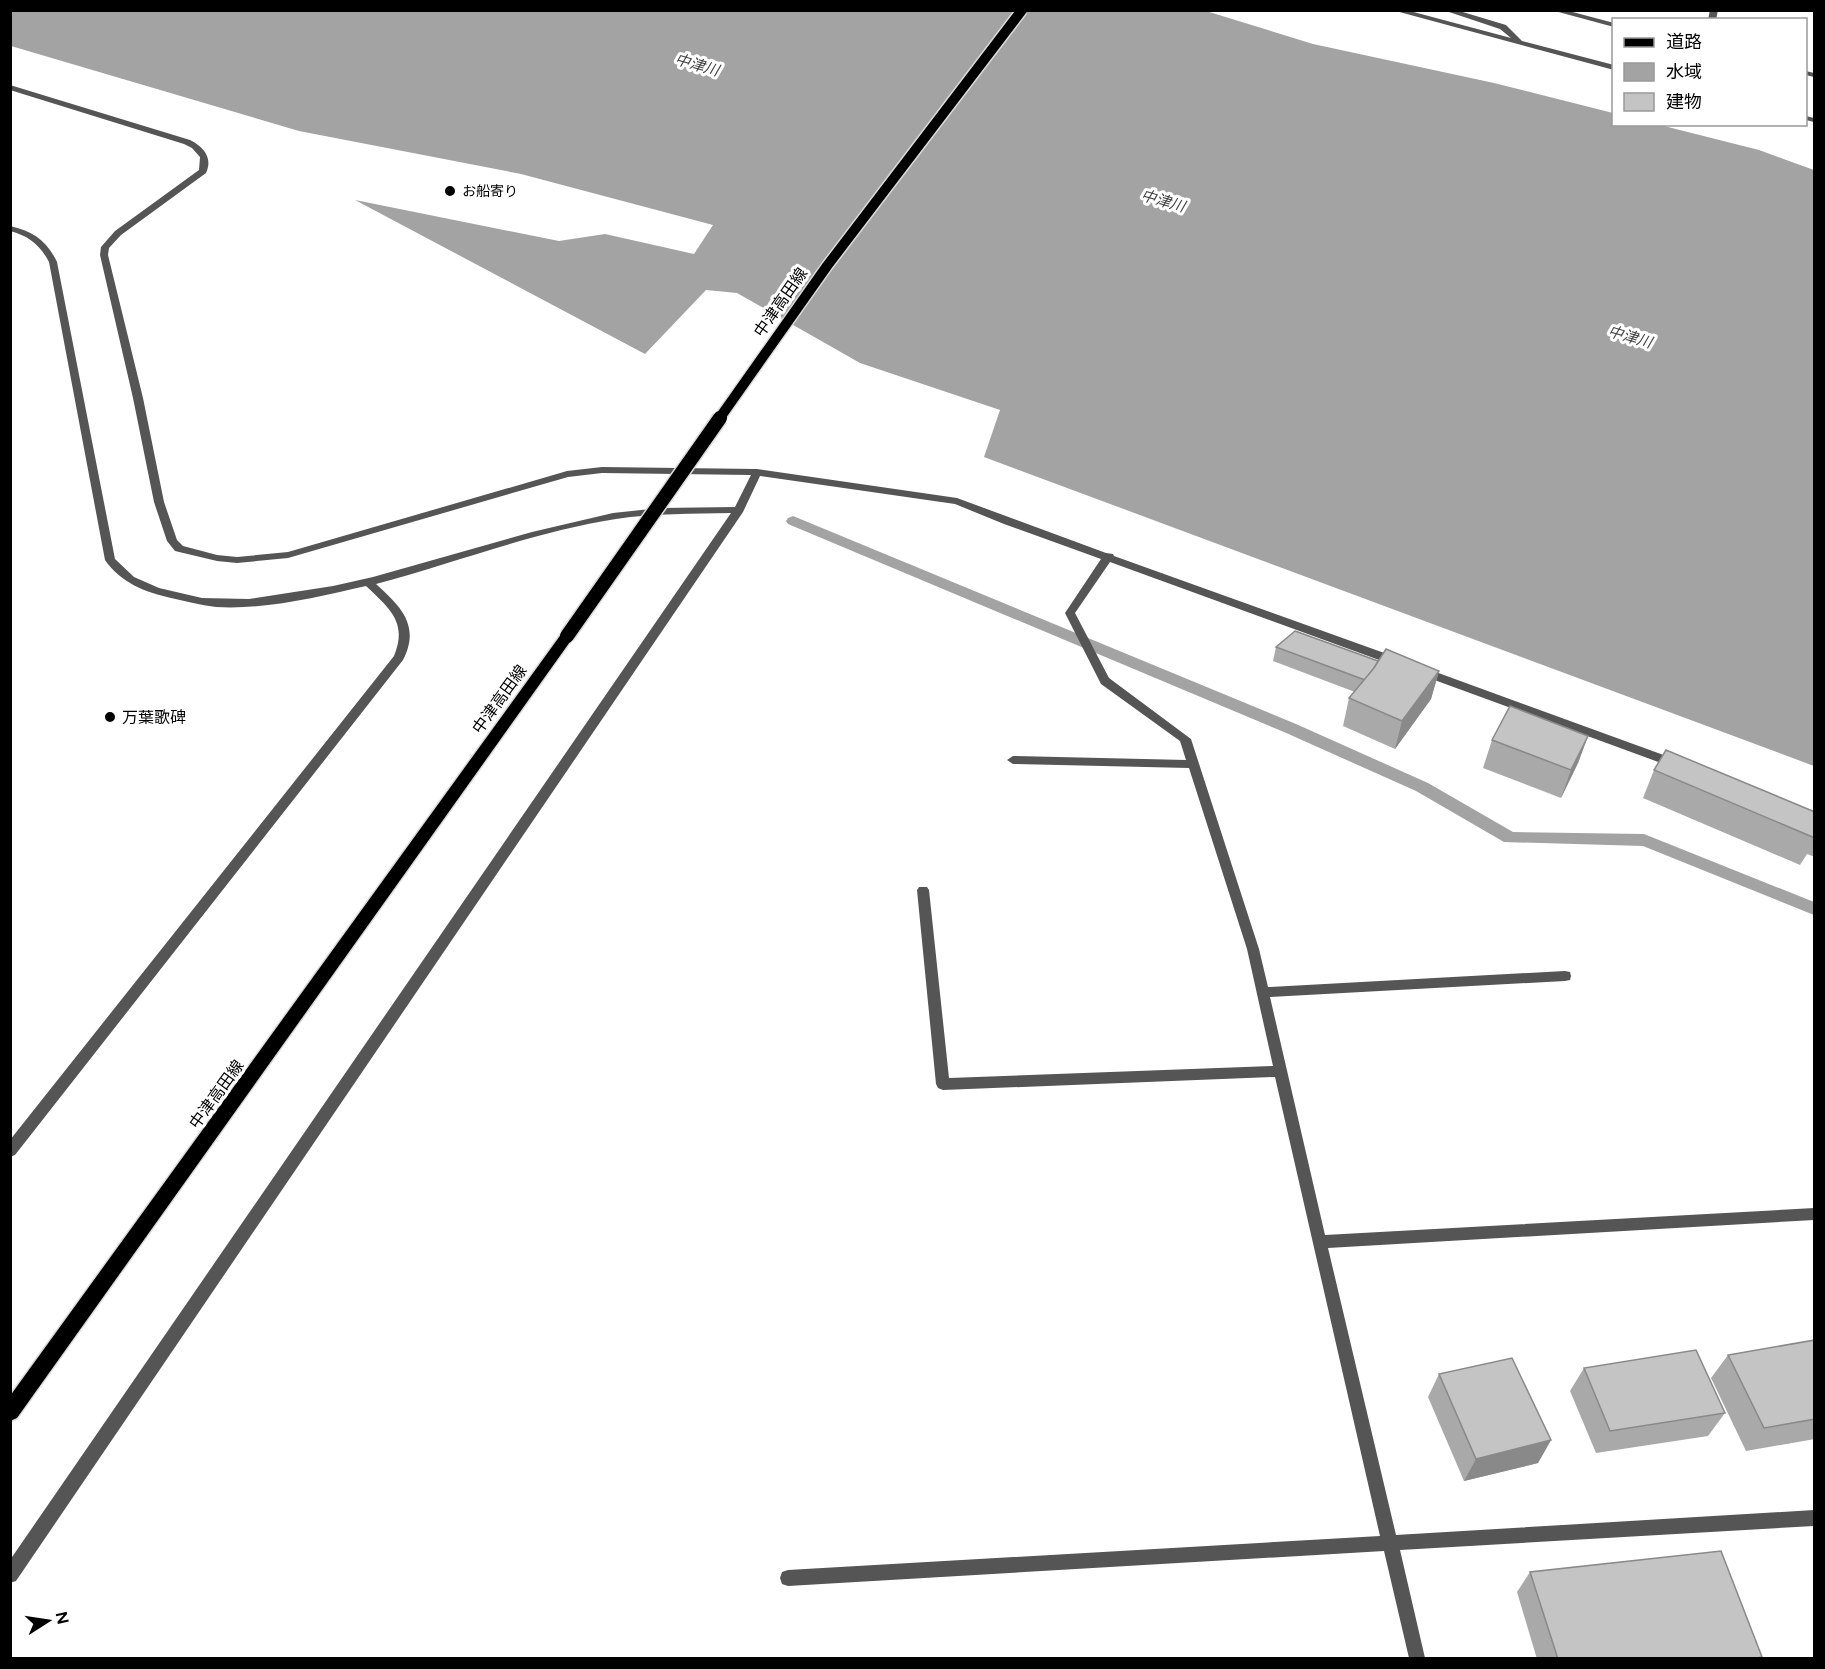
<svg xmlns="http://www.w3.org/2000/svg" width="1825" height="1669" viewBox="0 0 1825 1669" font-family="Figtree,'Noto Sans JP',sans-serif">
<style>
.water{fill:#a3a3a3}
.lines{fill:none;stroke-linecap:round;stroke-linejoin:round}
.stream{fill:#a3a3a3;fill-rule:evenodd}
.primary-casing{stroke:#dbdbdb;stroke-width:3}
.minor{fill:#555;fill-rule:evenodd}
.primary{fill:#000;fill-rule:evenodd}
.primary-bridge-far1-casing{stroke:#dbdbdb;stroke-width:13;stroke-linecap:butt}
.primary-bridge-casing{stroke:#dbdbdb;stroke-width:17;stroke-linecap:butt}
.primary-bridge-far1{stroke:#000;stroke-width:10}
.primary-bridge{stroke:#000;stroke-width:14}
.wall{fill:#a9a9a9}
.shaded-wall{fill:#898989}
.building{fill:#c4c4c4;stroke:#898989;stroke-width:1.5}
.poi-dot{fill:#000;stroke:#fff;stroke-width:2}
.labels{text-anchor:middle;stroke-width:6;stroke-linejoin:round;paint-order:stroke}
.far-poi-label{font-size:14px;fill:#000;stroke:#fff;text-anchor:start}
.far-water-label{font-size:15px;font-style:italic;fill:#444;stroke:#fff}
.street-label{font-size:16px;fill:#000;stroke:#fff}
.poi-label{font-size:16px;fill:#000;stroke:#fff;text-anchor:start}
</style>
<rect width="100%" height="100%" fill="#fff"/>
<polygon class="water" points="10,11 1206,11 1313,44 1494,83 1613,113 1614,124 1660,125 1759,150 1814,170 1814,766 984,457 1000,410 860,363 737,293 706,290 645,354 355,200 559,241 605,234 694,254 713,225 521,174 299,131 11,46"/>
<g class="lines">
<polygon class="stream" points="793,516 1296,724 1428,783 1513,832 1644,834 1814,902 1814,915 1643,846 1504,842 1416,791 1284,732 788,524 786,521 788,518"/>
<defs>
<polygon id="primary" points="567,631 574,636 572,639 17,1418 10,1421 10,1396 562,633"/>
</defs>
<use href="#primary" class="primary-casing"/>
<g class="minor">
<polygon points="1392,10 1406,10 1511,38 1500,29 1443,10 1456,10 1506,25 1522,41 1614,65 1614,70"/>
<polygon points="1551,10 1565,10 1614,23 1614,27"/>
<polygon points="1710,10 1718,10 1716,20 1708,20"/>
<polygon points="1806,71 1814,73 1814,77 1806,75"/>
<path d="M10 85 190 140C204 147 213 158 206 173L121 235 109 248 108 255 143 398 164 502 177 540 183 546 217 555 237 557 288 552 567 471 602 467 757 469 957 498 1106 553 1113 554 1114 556 1401 659 1403 662 1401 665H1393L1110 562 1075 613 1109 678 1191 739 1259 949 1268 987 1565 971 1570 972 1571 976 1570 980 1565 981 1270 997 1325 1235 1814 1208V1220L1328 1248 1396 1535 1814 1510V1526L1400 1550 1425 1658H1409L1384 1551 788 1586 782 1584 780 1578 782 1572 788 1570 1380 1536 1275 1077 943 1090 938 1088 936 1084 917 890 919 887H927L929 890 949 1078 1273 1066 1247 949 1189 768 1013 764 1007 760 1013 756 1186 760 1180 741 1101 684 1065 613 1101 559 1004 524 955 504 760 476 743 512 16 1581 10 1583V1560L731 513C693 514 654 513 616 519 537 531 455 563 376 584 400 606 421 625 403 660L15 1155 10 1157V1140L394 656C408 622 389 608 366 586 318 597 265 610 216 607 200 605 186 601 171 598 145 592 121 583 105 560L49 262C40 245 29 236 10 231V226C33 231 47 241 57 262L115 559 134 577 159 588 202 598 249 599 333 586 373 577 532 532 613 513 660 508 735 507 751 475 602 473 568 477 288 558 237 563 217 561 175 551 167 541 154 502 133 398 100 255 101 247 115 231 199 170 200 157 192 148 184 144 10 90Z"/>
<polygon points="1806,116 1814,118 1814,122 1806,120"/>
<polygon points="1422,667 1680,761 1682,764 1676,768 1672,767 1418,674 1416,671"/>
</g>
<use href="#primary" class="primary"/>
<defs>
<polyline id="primary-bridge-far1" points="719,419 827,266 1022,10"/>
<polyline id="primary-bridge" points="567,636 720,418"/>
</defs>
<use href="#primary-bridge-far1" class="primary-bridge-far1-casing"/>
<use href="#primary-bridge" class="primary-bridge-casing"/>
<use href="#primary-bridge-far1" class="primary-bridge-far1"/>
<use href="#primary-bridge" class="primary-bridge"/>
</g>
<g class="wall">
<polygon points="1276,647 1378,661 1439,671 1431,699 1395,749 1343,726 1349,698 1355,692 1273,661"/>
<polygon points="1588,736 1578,763 1561,798 1483,768 1492,740"/>
<polygon points="1654,770 1815,812 1815,857 1807,854 1800,865 1643,798"/>
<polygon points="1815,1340 1815,1439 1746,1451 1711,1378 1728,1355"/>
<polygon points="1584,1368 1725,1413 1708,1436 1596,1453 1570,1391"/>
<polygon points="1439,1374 1551,1440 1538,1463 1464,1481 1428,1397"/>
<polygon points="1530,1572 1762,1657 1761,1659 1537,1659 1517,1592"/>
</g>
<g class="shaded-wall">
<polygon points="1439,671 1431,699 1395,749 1402,721"/>
<polygon points="1588,736 1578,763 1561,798 1571,770"/>
<polygon points="1551,1440 1538,1463 1464,1481 1476,1459"/>
</g>
<g class="building">
<polygon points="1295,631 1378,661 1374,668 1365,680 1276,647"/>
<polygon points="1386,649 1439,671 1402,721 1349,698 1374,668"/>
<polygon points="1510,706 1588,736 1571,770 1492,740"/>
<polygon points="1666,750 1815,812 1815,838 1654,770"/>
<polygon points="1815,1340 1815,1419 1764,1428 1728,1355"/>
<polygon points="1696,1350 1725,1413 1610,1431 1584,1368"/>
<polygon points="1512,1358 1551,1440 1476,1459 1439,1374"/>
<polygon points="1721,1551 1762,1657 1750,1659 1558,1659 1530,1572"/>
</g>
<g class="poi-dot">
<circle cx="450" cy="191" r="6"/>
<circle cx="110" cy="717" r="6"/>
</g>
<g class="labels">
<g class="far-poi-label">
<text x="462" y="196">お船寄り</text>
</g>
<g class="far-water-label">
<text transform="translate(697 65) rotate(16)" y="5">中津川</text>
<text transform="translate(1163 201) rotate(16)" y="5">中津川</text>
<text transform="translate(1630 337) rotate(16)" y="5">中津川</text>
</g>
<g class="street-label">
<text transform="translate(780 302) rotate(-55)" y="6">中津高田線</text>
<text transform="translate(499 699) rotate(-54)" y="6">中津高田線</text>
<text transform="translate(216 1094) rotate(-54)" y="6">中津高田線</text>
</g>
<g class="poi-label">
<text x="122" y="723">万葉歌碑</text>
</g>
</g>
<rect width="1825" height="1669" fill="none" stroke="#000000" stroke-width="24"/>
<rect x="1612" y="18" width="195" height="108" fill="#ffffff" stroke="#999999" stroke-width="1.5"/>
<rect x="1624" y="38" width="30" height="9" fill="#000000" stroke="#999999" stroke-width="1.5"/>
<text x="1666" y="48" font-size="18" fill="#000000">道路</text>
<rect x="1624" y="63" width="30" height="18" fill="#a3a3a3" stroke="#999999" stroke-width="1.5"/>
<text x="1666" y="78" font-size="18" fill="#000000">水域</text>
<rect x="1624" y="93" width="30" height="18" fill="#c4c4c4" stroke="#999999" stroke-width="1.5"/>
<text x="1666" y="108" font-size="18" fill="#000000">建物</text>
<g transform="translate(48 1621) rotate(78)" stroke="#ffffff" stroke-width="4.5" paint-order="stroke">
<path d="M0-4.5L10 22L0 15L-10 22Z" fill="#000000"/>
<text y="-9" font-size="16" font-weight="bold" text-anchor="middle" fill="#000000">N</text>
</g>
</svg>
